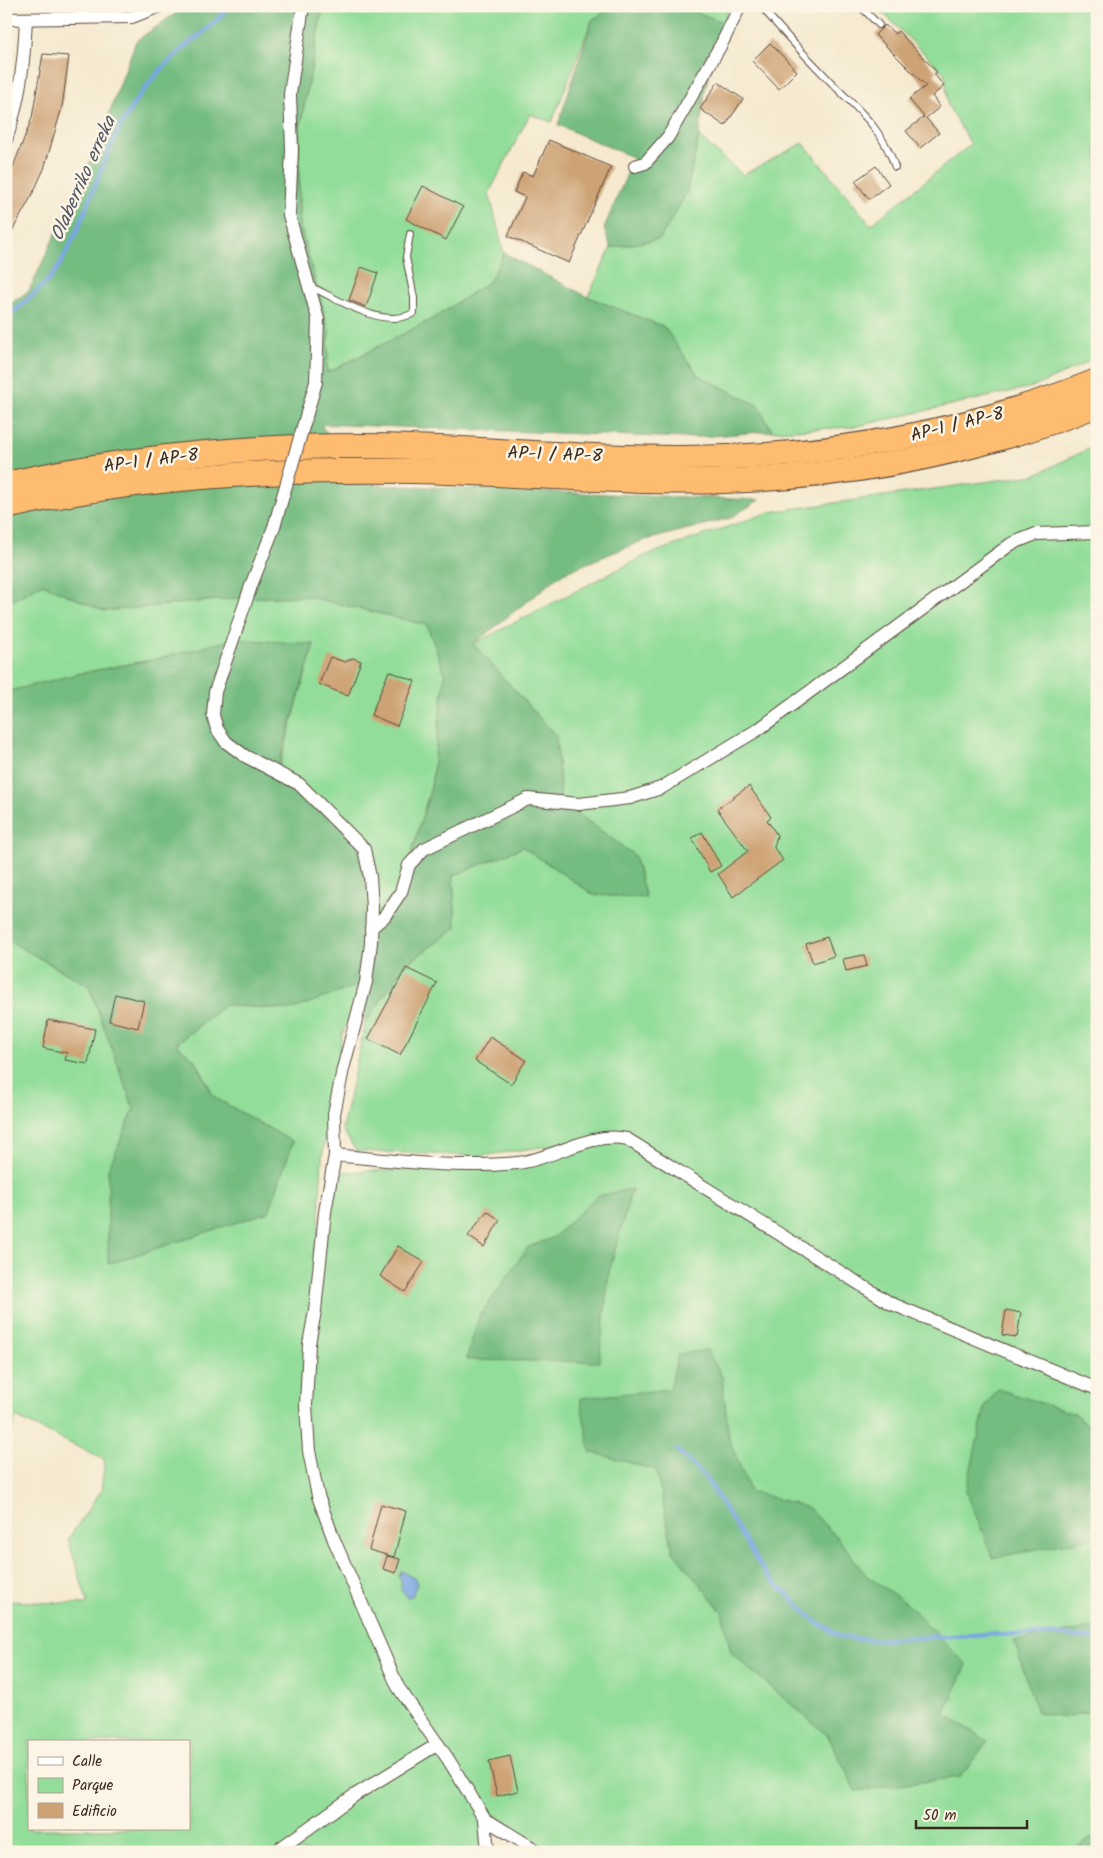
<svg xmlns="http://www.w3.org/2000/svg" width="1103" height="1858" viewBox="0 0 1103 1858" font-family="Kalam,sans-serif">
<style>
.green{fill:#92dd99;stroke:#66845c;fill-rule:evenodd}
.forest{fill:#75bc81;stroke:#587350}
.water{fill:#78a6e1;stroke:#5a6880}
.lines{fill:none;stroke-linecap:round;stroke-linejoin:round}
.stream{stroke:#78a6e1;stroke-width:4.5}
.building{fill:#cda274}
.lane-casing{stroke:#574739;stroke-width:8}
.street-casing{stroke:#574739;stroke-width:14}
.highway-casing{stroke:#574739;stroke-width:26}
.lane{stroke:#fff;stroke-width:6}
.street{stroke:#fff;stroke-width:12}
.highway{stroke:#febc70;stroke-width:24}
.street-bridge-casing{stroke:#574739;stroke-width:14;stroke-linecap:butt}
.street-bridge{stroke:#fff;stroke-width:12}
.labels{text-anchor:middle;stroke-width:5;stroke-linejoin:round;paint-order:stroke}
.street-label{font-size:18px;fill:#3b2a1e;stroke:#fcf5e5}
.water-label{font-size:19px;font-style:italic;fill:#505562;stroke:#fcf5e5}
</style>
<rect width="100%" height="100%" fill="#fcf5e5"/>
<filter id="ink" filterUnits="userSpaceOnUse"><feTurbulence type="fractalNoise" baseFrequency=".02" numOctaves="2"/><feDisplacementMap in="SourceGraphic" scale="10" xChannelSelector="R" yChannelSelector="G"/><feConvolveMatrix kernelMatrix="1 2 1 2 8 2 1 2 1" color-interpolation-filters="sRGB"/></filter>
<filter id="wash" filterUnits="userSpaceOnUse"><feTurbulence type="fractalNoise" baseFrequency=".0096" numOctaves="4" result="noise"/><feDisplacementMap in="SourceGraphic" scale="20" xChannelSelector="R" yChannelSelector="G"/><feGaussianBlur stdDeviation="1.12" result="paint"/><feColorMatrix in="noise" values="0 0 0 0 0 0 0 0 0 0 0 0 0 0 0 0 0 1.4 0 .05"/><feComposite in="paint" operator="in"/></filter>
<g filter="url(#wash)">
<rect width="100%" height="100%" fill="#f5e9cf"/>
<g class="green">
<polygon points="323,6 613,6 592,20 552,122 530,114 489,193 504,253 490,281 436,317 327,373 329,331 299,223 299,133"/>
<polygon points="681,6 729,6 724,23"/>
<polygon points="876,6 1097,6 1097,358 1036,386 853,427 772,431 759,406 698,375 664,327 588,297 611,248 660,238 686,194 699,137 743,175 803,143 871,225 971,144 948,106 945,74"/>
<path d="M1097 445V1627L1014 1641 1064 1717 1097 1710V1835L1072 1852H532L486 1819 490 1852H6V1601L88 1604 68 1539 101 1491 105 1460 16 1417 6 1443V939L89 986 134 1109 108 1170 292 1142 214 1097 196 1061 176 1044 225 1005 290 1010 366 982 342 1034 322 1158 315 1304 337 1172 477 1168 608 1137 481 1156 356 1151 342 1129 365 1024 404 966 456 928 453 876 523 847 594 895 561 801 556 736 473 644 644 556 770 512 1034 475ZM29 1742H189V1829H29Z"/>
<polygon points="42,584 104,611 238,598 306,596 427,625 445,674 431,787 399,895 373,924 274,778 279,768 314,644 161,658 77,674 6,692 6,604"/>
</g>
<g class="forest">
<polygon points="180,6 323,6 299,133 299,223 329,331 327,373 436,317 490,281 504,253 588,297 664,327 698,375 759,406 772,431 686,438 323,424 322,427 374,485 759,500 730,518 642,541 563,573 473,644 556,736 561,801 634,855 646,898 594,895 523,847 453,876 456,928 404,966 365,1024 365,983 290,1010 225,1005 176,1044 196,1061 214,1097 293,1142 269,1212 108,1264 108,1170 134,1109 89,986 6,939 6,692 77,674 161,658 234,639 314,644 275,777 354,838 370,877 373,923 399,895 431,787 445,674 427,625 306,596 238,598 104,611 42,584 6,604 6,307 29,291 97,146 136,41 175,14"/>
<polygon points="613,6 681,6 724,23 705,89 699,137 686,194 660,239 611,248 604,228 634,158 558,125 592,20"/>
<polygon points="632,1189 609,1272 599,1362 466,1360 479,1317 528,1247 554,1237 597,1196"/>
<polygon points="707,1350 722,1376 729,1439 750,1491 809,1508 842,1543 867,1576 905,1602 967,1665 944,1714 988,1741 960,1777 856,1791 828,1736 731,1653 722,1612 673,1551 656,1470 590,1452 580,1398 670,1389 678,1354"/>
<polygon points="998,1389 1075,1414 1097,1433 1097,1537 993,1558 966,1491 985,1406"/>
<polygon points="1097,1627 1097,1710 1064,1717 1037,1712 1014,1641"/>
<polygon points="1097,1835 1097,1852 1072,1852 1072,1850"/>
</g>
<polygon class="water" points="402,1571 415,1579 417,1584 412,1596 407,1597 401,1590 401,1580 399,1576"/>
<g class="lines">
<g class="stream">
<path d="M6 320C19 305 46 286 55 272 91 216 100 149 140 95 154 76 170 59 187 45 201 33 219 22 228 6"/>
<polyline points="677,1450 706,1478 765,1573 814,1620 841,1637 871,1640 992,1634 1061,1635 1097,1639"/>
</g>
</g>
<g id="blocks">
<g class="building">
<polygon points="885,25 895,34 898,31 937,72 934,74 944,86 932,96 940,107 926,118 939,133 920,148 906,131 924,117 909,99 926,86 875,35"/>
<polygon points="770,43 797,71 779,89 752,61"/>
<polygon points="43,54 69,56 62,107 44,169 31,197 6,242 6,185 32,118"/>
<polygon points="718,82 743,99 725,126 700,109"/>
<polygon points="549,140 611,167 569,263 508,236 525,197 514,192 523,172 533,176"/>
<polygon points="876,166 889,184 869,199 855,181"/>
<polygon points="423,186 463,207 446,240 406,219"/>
<polygon points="361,267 378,273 366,307 349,300"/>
<polygon points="330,657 345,662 353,658 361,661 348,696 319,684"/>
<polygon points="389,671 415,681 397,726 371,715"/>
<polygon points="749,786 771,817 767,820 777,835 774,848 783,860 733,897 718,874 748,851 717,809"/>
<polygon points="702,832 721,866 710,872 692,838"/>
<polygon points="827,937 834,956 813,963 806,944"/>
<polygon points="864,955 867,966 846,971 843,959"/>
<polygon points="406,968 437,983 400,1055 368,1039"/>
<polygon points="115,994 144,1001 138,1028 109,1021"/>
<polygon points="48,1020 95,1029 88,1064 65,1060 67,1053 43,1048"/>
<polygon points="490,1037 526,1060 511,1084 475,1061"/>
<polygon points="487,1211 500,1220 484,1247 468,1236"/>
<polygon points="398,1246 424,1262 405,1292 380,1276"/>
<polygon points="1006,1310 1021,1313 1017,1337 1002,1335"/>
<polygon points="381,1504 406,1511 394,1557 369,1550"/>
<polygon points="387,1556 400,1559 396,1573 383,1569"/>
<polygon points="510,1756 518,1791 497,1796 489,1761"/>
</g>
</g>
</g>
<g filter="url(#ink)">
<use href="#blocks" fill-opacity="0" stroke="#574739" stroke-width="1"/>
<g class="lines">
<defs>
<g id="lane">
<path d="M761 6C781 31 804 54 826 77 854 107 882 126 895 167"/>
<polyline points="860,6 879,25"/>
<path d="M309 286C339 299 382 330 414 313V298L406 257 410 234"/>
</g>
<g id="street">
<polyline points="303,6 290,94 292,150 289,215 318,319 316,382"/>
<polyline points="6,19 132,17 160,6"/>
<path d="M6 140C20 99 24 62 26 19"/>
<polyline points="635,166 645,163 668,137 722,43 740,6"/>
<polyline points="274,527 252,583 215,692 213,715 217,729 226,742 245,756 299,784 364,849 370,877 372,907 371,943 366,982 343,1069 334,1114 335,1155 325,1212 315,1311 309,1344 306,1406 309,1451 318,1496 334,1540 398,1687 448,1759 485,1819 488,1852"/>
<polyline points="371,928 384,917 401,892 409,865 424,849 528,799 579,804 630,798 661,788 759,729 1011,544 1036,534 1097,532"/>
<path d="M335 1155C395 1161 457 1169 517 1163 555 1159 589 1131 627 1139L890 1303 1097 1389"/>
<polyline points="485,1819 539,1852"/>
<polyline points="275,1852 355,1795 438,1744"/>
</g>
<g id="highway">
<path d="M6 484C121 458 240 446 358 446 464 446 569 458 674 458 819 459 962 434 1097 381"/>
<path d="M6 507C140 476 277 469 414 471 517 473 621 484 724 481 851 477 979 452 1097 405"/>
</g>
</defs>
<use href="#lane" class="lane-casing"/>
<use href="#street" class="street-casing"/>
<use href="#highway" class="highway-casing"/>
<use href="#lane" class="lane"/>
<use href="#street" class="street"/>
<use href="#highway" class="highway"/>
<defs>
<polyline id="street-bridge" points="274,527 316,382"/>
</defs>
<use href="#street-bridge" class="street-bridge-casing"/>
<use href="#street-bridge" class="street-bridge"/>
</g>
</g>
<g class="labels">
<g class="street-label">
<text transform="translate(957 424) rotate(-14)" y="6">AP-1 / AP-8</text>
<text transform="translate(555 454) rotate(2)" y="6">AP-1 / AP-8</text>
<text transform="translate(151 460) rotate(-7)" y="6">AP-1 / AP-8</text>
</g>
<g class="water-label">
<text transform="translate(82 178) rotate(-66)" y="7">Olaberriko erreka</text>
</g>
</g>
<rect width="1103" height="1858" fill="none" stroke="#fcf5e5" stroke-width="25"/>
<rect x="28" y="1740" width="162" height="90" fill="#fcf5e5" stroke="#afa495"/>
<rect x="38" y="1757" width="25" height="8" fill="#ffffff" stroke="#afa495"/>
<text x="72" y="1766" font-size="15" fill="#3b2a1e">Calle</text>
<rect x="38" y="1778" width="25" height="15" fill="#92dd99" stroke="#afa495"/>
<text x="72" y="1790" font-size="15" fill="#3b2a1e">Parque</text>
<rect x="38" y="1803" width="25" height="15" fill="#cda274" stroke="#afa495"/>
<text x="72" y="1816" font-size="15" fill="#3b2a1e">Edificio</text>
<path d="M916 1820v8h111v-8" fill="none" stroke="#3b2a1e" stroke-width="2.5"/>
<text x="923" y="1820" font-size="15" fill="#3b2a1e" stroke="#fcf5e5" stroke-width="4" paint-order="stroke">50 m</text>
</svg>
